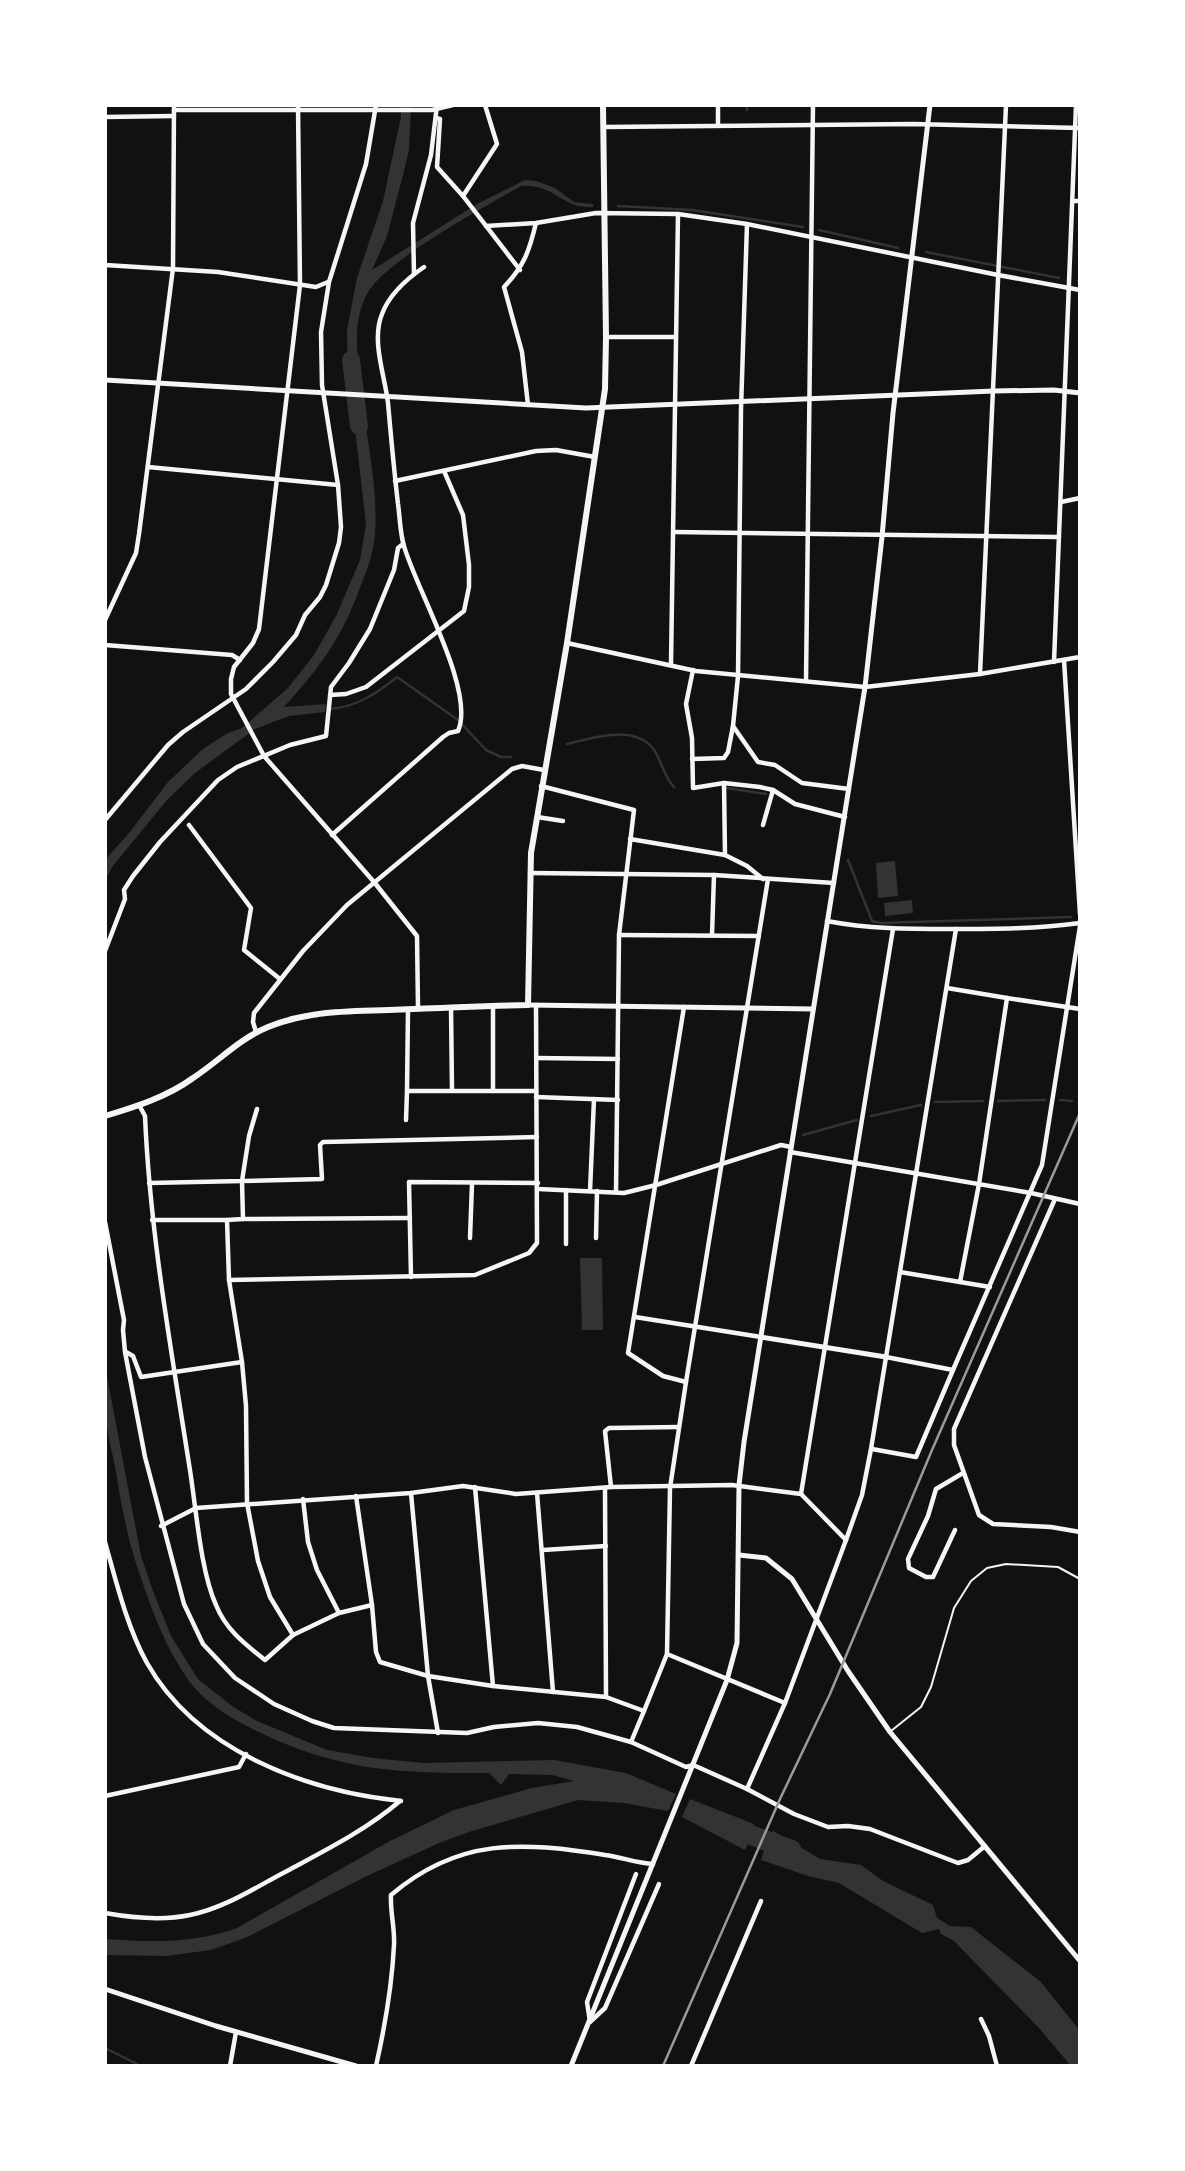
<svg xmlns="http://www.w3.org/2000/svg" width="1185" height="2171" viewBox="0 0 1185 2171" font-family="Raleway,sans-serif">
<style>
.water{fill:#333}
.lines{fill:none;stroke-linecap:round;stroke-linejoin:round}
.stream{stroke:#333;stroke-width:2.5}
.river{stroke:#333;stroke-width:18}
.service{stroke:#f5f5f5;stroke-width:2}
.minor{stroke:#f5f5f5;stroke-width:4.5}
.tertiary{stroke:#f5f5f5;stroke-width:5}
.secondary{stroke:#f5f5f5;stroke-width:5}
.primary{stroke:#f5f5f5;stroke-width:6}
.rail{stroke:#9a9a9a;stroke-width:2.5}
</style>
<rect width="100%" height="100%" fill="#111"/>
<g class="water">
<path d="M401 105H411L409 150 402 179 387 236 372 270 477 204 525 180 536 181 555 188 574 202 593 204V207C561 209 555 183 521 186 486 206 384 261 367 294 352 322 357 354 361 384H348L347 330 357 278 383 201 401 117Z"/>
<path d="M349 403 363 404C368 446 378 491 375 533 374 551 368 568 361 585 342 638 321 666 284 707L326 704 325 712 289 716 255 729 195 773 167 800 112 867 105 881V860L129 833 168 782 203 749 226 734 242 728 288 688 314 655 336 616 360 560 366 524 356 437Z"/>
<polygon points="895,861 898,896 878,898 876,863"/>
<polygon points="912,900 913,913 885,916 884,903"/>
<polygon points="580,1258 602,1258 603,1330 582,1330"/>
<path d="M105 1366 141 1556 153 1591 171 1636 198 1679 232 1706 257 1721 327 1750 373 1758 423 1763 554 1760 626 1773 676 1794 668 1811 624 1803 578 1800 472 1831 439 1843 367 1876 245 1938 211 1950 166 1956 105 1955V1939C151 1942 193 1944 237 1928L390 1841 454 1810 532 1788 574 1781 552 1775 509 1774 501 1785 489 1773C400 1773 343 1772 261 1733 235 1721 206 1704 189 1681 166 1649 152 1611 140 1575 127 1539 121 1503 115 1466 111 1449 107 1431 105 1414 104 1398 105 1381 105 1366Z"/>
<polygon points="690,1799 754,1824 751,1836 767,1844 773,1831 820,1859 861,1865 883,1881 933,1905 937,1918 950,1926 971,1927 1041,1982 1080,2031 1080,2066 1071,2066 1039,2028 954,1941 941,1934 939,1929 922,1933 839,1883 808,1876 761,1860 764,1851 748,1844 745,1850 682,1817"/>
</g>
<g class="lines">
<g class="stream">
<polyline points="747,105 747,110"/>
<polyline points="618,206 692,210 803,227"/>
<polyline points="819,230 898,248"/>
<polyline points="926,252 1059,278"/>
<polyline points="1078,281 1080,282"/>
<path d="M328 709C355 708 376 694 397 677L458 720 486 750 501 757H511"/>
<path d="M567 744C593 738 638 722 656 753 662 764 665 778 674 787"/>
<polyline points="727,788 766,794"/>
<polyline points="848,860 872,921 881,923 1071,917"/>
<polyline points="1060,1100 1072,1101"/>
<polyline points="998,1101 1045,1100"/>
<polyline points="935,1102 983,1101"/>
<polyline points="871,1116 921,1105"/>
<polyline points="803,1135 857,1120"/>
<polyline points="105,2048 141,2066"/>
</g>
<g class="river">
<polyline points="351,360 359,426"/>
<polyline points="729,1826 792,1849"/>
</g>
<polyline class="service" points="891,1731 921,1707 931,1687 954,1608 971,1581 987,1568 1006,1564 1058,1567 1080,1579"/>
<g class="minor">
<polyline points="298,105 300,285 259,629 253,643 234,667 231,679 231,694 264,756 374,882 417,936 418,1008"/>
<polyline points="718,105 718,124"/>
<polyline points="174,110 432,110 453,105"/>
<polyline points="105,117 174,116"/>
<polyline points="436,118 440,119 437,167 463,196 520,270"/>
<polyline points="604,127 913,124 1080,128"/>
<polyline points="463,196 497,144 485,105"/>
<polyline points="1073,201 1080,201"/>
<polyline points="747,224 741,409 738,676 733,726 758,762 775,765 802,783 849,789"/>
<polyline points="486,226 536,223 596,213 678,214 747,224 998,275 1080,290"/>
<polyline points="105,265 218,272 316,287 328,282"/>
<polyline points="414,274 413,223 431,155 437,105"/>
<polyline points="606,337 675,337"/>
<path d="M528 405 522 352 504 287C524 266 529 252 536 223"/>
<polyline points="148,467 338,485"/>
<polyline points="395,481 536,451 556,450 595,457"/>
<polyline points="1061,502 1080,498"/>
<polyline points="674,532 1059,537"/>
<polyline points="105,620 136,553 139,534 173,268 174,105"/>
<polyline points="567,643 696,671 865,687 980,674 1080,657"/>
<polyline points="105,645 232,655 240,660"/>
<polyline points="1064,660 1080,914"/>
<polyline points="1054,662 1076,105"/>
<polyline points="671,664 678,214"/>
<polyline points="693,670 686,704 692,738 693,788 724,783 760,787 773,790 795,804 845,817"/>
<polyline points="980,674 1006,105"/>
<polyline points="806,681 813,105"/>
<polyline points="330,695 346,694 366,687 464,611 469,587 469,565 463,515 444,471"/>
<polyline points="692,759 724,758 728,752 733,726"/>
<polyline points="724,783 725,855 747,866 763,879"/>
<polyline points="541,786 634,810 619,935 616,1191"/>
<polyline points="537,817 563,821"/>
<polyline points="105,820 168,745 183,732 246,689 273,662 296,635 305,615 320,597 326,585 339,543 341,527 338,485 322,385 321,332 329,282 366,164 376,105"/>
<polyline points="189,825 251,908 244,950 280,979"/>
<polyline points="763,825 773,790"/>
<path d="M332 835 443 737 449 733 458 731C476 691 416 589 404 546 400 533 400 518 398 504 394 470 391 437 388 403 385 376 371 341 382 314 389 295 408 278 424 267"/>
<polyline points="630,839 725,855"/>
<polyline points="530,873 714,875 834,883"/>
<path d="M827 921C868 929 909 929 951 929 994 929 1037 929 1080 923"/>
<polyline points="619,935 759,936"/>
<polyline points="712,935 714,875"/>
<polyline points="105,951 125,899 124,890 133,876 160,842 218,780 237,767 290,745 326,736 331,687 349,663 370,629 394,570 398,548 403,544"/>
<polyline points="947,988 1007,998"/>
<polyline points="493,1006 493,1091"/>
<polyline points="451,1007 452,1090"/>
<polyline points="408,1009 407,1091 536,1091"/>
<polyline points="256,1032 253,1022 254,1013 303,951 347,905 512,769 522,766 544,770"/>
<polyline points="536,1058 618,1059"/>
<polyline points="536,1097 618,1100"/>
<path d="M139 1105 145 1116C150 1233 171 1348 189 1464 196 1505 200 1570 216 1605 226 1630 245 1644 265 1660L293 1635"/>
<polyline points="406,1120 407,1091"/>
<polyline points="790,1152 1031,1193 1080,1204"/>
<polyline points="149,1183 242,1181 249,1136 257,1109"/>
<polyline points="538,1189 624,1193 656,1185 781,1145 791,1147"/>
<polyline points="590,1191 594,1099"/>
<polyline points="1055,1199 954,1429 954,1445 979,1515 993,1524 1051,1527 1080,1532"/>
<polyline points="243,1219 410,1218"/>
<polyline points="152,1220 227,1220"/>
<polyline points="105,1222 124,1320 123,1330 125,1352 145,1457 184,1604 203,1644 235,1678 274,1704 312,1721 334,1728 467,1733 494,1727 538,1723 577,1727 631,1742 686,1767 693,1765 700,1768 747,1789 794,1814 828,1827 848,1826 870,1829 958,1863 968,1860 985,1846"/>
<polyline points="470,1238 472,1184"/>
<polyline points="596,1238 597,1191"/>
<polyline points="566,1244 566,1190"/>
<polyline points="900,1272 960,1282 979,1184 1007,998 1080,1009"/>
<polyline points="411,1277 409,1182 538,1183"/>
<polyline points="229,1280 475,1275 529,1253 537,1243 536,1005"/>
<polyline points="960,1282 990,1287"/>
<polyline points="635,1317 761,1337"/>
<polyline points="126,1352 133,1356 141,1377 242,1362"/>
<polyline points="886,1357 953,1370 1042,1165 1080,926"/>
<polyline points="686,1382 768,879"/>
<polyline points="872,1449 916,1457 953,1370"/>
<polyline points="475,1487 493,1686"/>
<polyline points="611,1487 605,1431 609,1428 679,1427"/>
<polyline points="605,1488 606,1697"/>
<polyline points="411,1493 428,1676 438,1733"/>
<polyline points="537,1493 553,1692"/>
<polyline points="801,1494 893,929"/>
<polyline points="356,1496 372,1605 376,1652 380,1662 428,1676 493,1686 606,1697 644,1711 667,1654 670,1488 686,1382 663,1376 628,1353 684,1007"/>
<polyline points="303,1499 308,1542 317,1570 339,1613"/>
<polyline points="161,1526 196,1508 411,1493 463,1486 516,1494 611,1487 732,1485 801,1494 846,1540 862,1495 871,1449 956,929"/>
<polyline points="955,1530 933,1577 926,1577 909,1568 908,1559 928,1516 936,1489 963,1473"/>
<path d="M105 1542C116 1581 127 1627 147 1663 197 1751 306 1791 401 1801"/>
<polyline points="543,1550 606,1546"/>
<polyline points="372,1605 339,1613 293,1635 270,1597 258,1561 247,1503 246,1406 242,1362 229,1280 227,1220 243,1219 242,1181 322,1179 320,1145 323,1142 537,1137"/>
<polyline points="667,1654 785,1703"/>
<polyline points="631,1742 644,1711"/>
<polyline points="747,1789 785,1703 846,1540"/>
<polyline points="105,1796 239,1767 246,1754"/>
<polyline points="636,1874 587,2002 590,2022 605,2008 659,1884"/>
<path d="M105 1913C133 1918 162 1921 190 1915 225 1908 256 1887 287 1871 326 1850 366 1830 400 1801"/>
<polyline points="981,2019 989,2036 997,2066"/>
<polyline points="230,2066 236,2032"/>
<path d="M376 2066C385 2026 392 1986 394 1945 395 1928 390 1912 391 1895 459 1837 522 1842 605 1855 621 1857 636 1863 653 1864"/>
<polyline points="691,2066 761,1901"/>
</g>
<g class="tertiary">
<polyline points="105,380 586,408 994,391 1054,390 1080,393"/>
<polyline points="528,1005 813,1009"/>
<polyline points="761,1337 886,1357"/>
<polyline points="739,1555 766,1558 792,1579 848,1671 890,1732 1080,1961"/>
<polyline points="571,2066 727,1680 737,1643 739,1485 744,1442 865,687 882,537 893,413 930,105"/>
</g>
<polyline class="secondary" points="105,1989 216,2026 356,2066"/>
<path class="primary" d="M105 1116C135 1107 167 1097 193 1078 219 1061 239 1039 268 1027 307 1011 348 1011 389 1010 435 1008 482 1006 528 1005L531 853 567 643 605 389 606 337 603 105"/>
<polyline class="rail" points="663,2066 780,1799 830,1694 932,1450 1080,1113"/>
</g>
<rect width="1185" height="2171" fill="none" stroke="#ffffff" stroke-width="214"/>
</svg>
